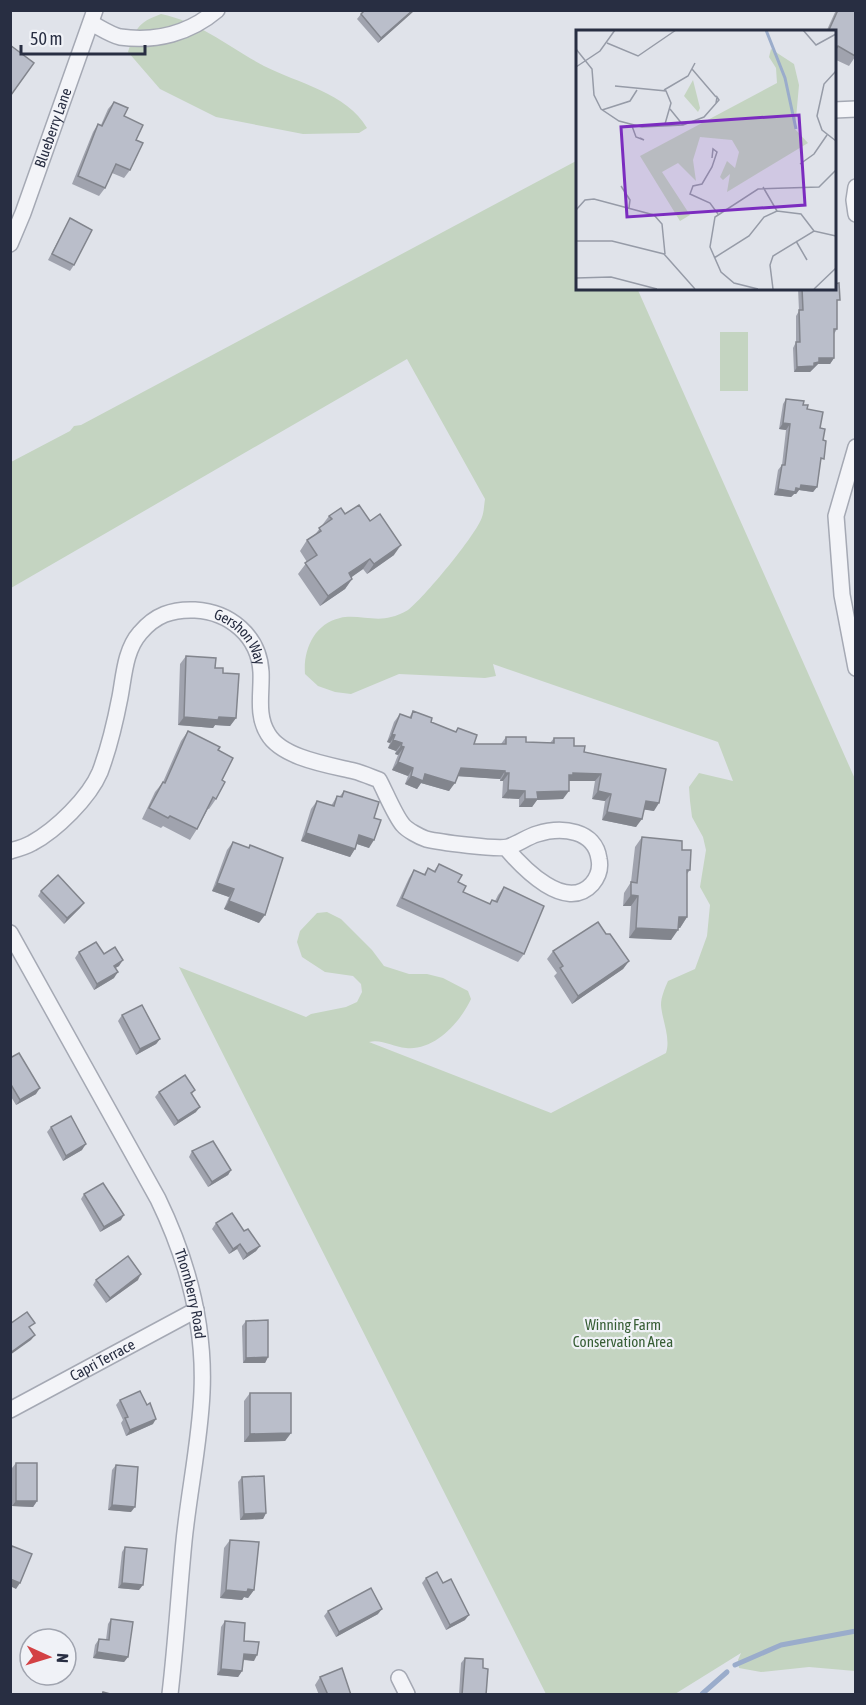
<svg xmlns="http://www.w3.org/2000/svg" width="866" height="1705" viewBox="0 0 866 1705" font-family="'Asap Condensed',sans-serif">
<style>
.green{fill:#c4d4c1}
.lines{fill:none;stroke-linecap:round;stroke-linejoin:round}
.stream{stroke:#9aaccb;stroke-width:5}
.minor-casing{stroke:#a5a9b4;stroke-width:18}
.minor{stroke:#f3f4f8;stroke-width:15}
.wall{fill:#a0a3ae}
.shaded-wall{fill:#82858d}
.building{fill:#babeca;stroke:#82858d;stroke-width:1.5}
.labels{text-anchor:middle;stroke-width:4.5;stroke-linejoin:round;paint-order:stroke}
.street-label{font-size:15px;fill:#282e42;stroke:#f0f2f7}
.park-label{font-size:15px;fill:#375e35;stroke:#f0f2f7}
.inset-river{fill:none;stroke:#9aaccb;stroke-width:3}
.inset-road{fill:none;stroke:#969ba7;stroke-width:1.5}
.view{fill:#7b2cbf;fill-opacity:0.15;stroke:#7b2cbf;stroke-width:3}
.inset-edge{fill:none;stroke:#282e42;stroke-width:3}
</style>
<rect width="100%" height="100%" fill="#e0e3ea"/>
<g class="green">
<path d="M161 14C200 22 230 48 264 66 297 83 347 93 367 128L359 133 303 134 216 117 160 89 128 52C136 28 137 23 161 14Z"/>
<path d="M578 160V288H637L855 779V1671L809 1667 761 1672 739 1668 738 1660 741 1653 675 1694H546L179 967 306 1017 311 1014 346 1007 357 1002 362 992 361 984 353 976 325 972 302 957 297 942 300 931 317 913 327 912 341 919 372 950 384 966 409 974H427L443 978 468 991 471 999C460 1023 434 1051 406 1048 393 1047 382 1039 369 1042L551 1113 666 1053C671 1038 662 1020 661 1005 661 997 665 988 668 981L695 969 707 936 710 905 700 887 706 850 703 837 692 817 690 801 689 787 699 773 733 781 718 742 493 664 496 676 485 678 399 674 351 694 335 692 318 686 305 674C303 650 314 624 340 618 356 614 375 622 391 617 396 616 403 613 408 610 422 600 477 534 482 517 484 512 484 505 485 499L407 359 11 588V462L70 431 74 426 81 425Z"/>
<rect x="720" y="332" width="28" height="59"/>
</g>
<g class="lines">
<g class="stream">
<polyline points="735,1665 781,1645 856,1631"/>
<polyline points="702,1694 727,1672"/>
</g>
<defs>
<g id="minor">
<path d="M91 23C99 27 111 35 120 37 156 42 190 33 217 10"/>
<polyline points="834,110 856,109"/>
<polyline points="856,187 854,200 856,214"/>
<path id="s1" d="M10 244 23 213 95 10"/>
<polyline points="856,447 836,516 842,595 856,668"/>
<path id="s2" d="M10 851C17 849 25 847 32 843 56 830 89 798 100 772 109 748 115 723 120 697 124 676 125 650 140 633 155 615 172 609 195 610 230 612 259 636 261 672 262 693 256 715 268 734 282 758 329 765 354 771 362 773 371 777 379 780 385 791 395 816 403 825 407 830 420 837 426 839 438 842 498 850 508 847 518 844 527 837 537 834 562 826 595 830 599 859 601 869 598 877 592 884 566 913 523 868 506 848"/>
<path id="s3" d="M10 933 158 1199C187 1259 205 1325 202 1392 200 1441 189 1491 184 1541 179 1592 176 1643 170 1694"/>
<path id="s4" d="M10 1410 196 1310"/>
<polyline points="399,1678 407,1694"/>
</g>
</defs>
<use href="#minor" class="minor-casing"/>
<use href="#minor" class="minor"/>
</g>
<g class="wall">
<polygon points="836,10 855,10 855,57 849,66 834,59 834,32 826,32"/>
<polygon points="414,11 378,43 357,19 361,14"/>
<polygon points="114,102 124,116 136,140 130,170 124,178 112,173 105,188 99,196 72,184 93,132 98,124 101,125 108,109"/>
<polygon points="70,218 74,265 70,271 48,260 67,224"/>
<polygon points="798,288 834,288 837,305 837,329 834,334 834,358 830,364 818,364 810,372 794,372 793,348 796,342 796,316 799,311"/>
<polygon points="786,399 803,405 820,428 820,464 817,487 813,492 799,490 796,494 794,494 791,497 774,495 778,470 782,465 786,430 779,429 783,404"/>
<polygon points="345,514 394,555 367,574 363,569 351,577 352,579 345,589 320,606 298,574 307,562 300,551 307,540 314,536 329,516"/>
<polygon points="186,656 215,668 223,673 236,718 230,726 215,725 213,728 178,725 180,664"/>
<polygon points="413,711 431,722 455,732 458,728 474,744 501,744 506,737 526,742 550,743 554,738 574,746 584,752 654,811 644,809 636,827 602,820 605,801 592,799 595,781 569,781 563,799 537,800 532,807 519,807 519,799 502,798 503,781 500,781 500,779 458,776 449,791 421,783 417,789 405,784 408,776 392,770 398,755 395,754 396,751 388,748 390,743 387,742 394,722 400,714 409,718"/>
<polygon points="188,731 218,750 222,780 216,799 209,809 208,809 197,829 190,840 163,826 161,828 142,819 155,792 163,782 181,741"/>
<polygon points="344,791 374,818 369,848 357,844 350,857 301,841 311,809 317,801 331,806 337,796 340,796"/>
<polygon points="642,837 682,850 690,870 687,874 687,917 680,928 678,927 671,940 629,938 631,906 623,906 624,893 631,882 635,847"/>
<polygon points="233,842 249,848 250,845 259,923 224,909 229,897 212,891 227,850"/>
<polygon points="439,864 458,882 463,892 489,904 492,900 495,901 498,895 504,887 524,954 518,962 396,906 409,878 414,870 424,874 428,868 434,871"/>
<polygon points="41,891 84,903 80,908 64,924 38,896"/>
<polygon points="606,934 629,961 623,969 572,1004 554,976 557,973 547,959 553,951"/>
<polygon points="79,952 104,954 119,966 115,968 114,978 94,990 75,958"/>
<polygon points="122,1015 160,1039 156,1044 136,1055 118,1021"/>
<polygon points="10,1058 36,1094 16,1105 10,1095"/>
<polygon points="195,1090 192,1094 196,1112 174,1126 155,1097 159,1092"/>
<polygon points="51,1127 82,1150 63,1161 47,1132"/>
<polygon points="192,1151 231,1170 228,1175 208,1187 189,1157"/>
<polygon points="84,1194 121,1220 100,1232 81,1199"/>
<polygon points="216,1223 244,1231 260,1246 256,1251 243,1260 237,1249 229,1254 212,1229"/>
<polygon points="96,1280 138,1280 106,1303 93,1285"/>
<polygon points="246,1321 268,1357 265,1363 243,1363 242,1326"/>
<polygon points="250,1393 291,1433 285,1441 244,1442 244,1401"/>
<polygon points="120,1400 153,1424 126,1436 121,1423 123,1420 116,1405"/>
<polygon points="16,1463 37,1501 33,1507 12,1506 12,1468"/>
<polygon points="116,1465 131,1512 108,1510 112,1470"/>
<polygon points="242,1477 266,1513 263,1519 240,1520 238,1482"/>
<polygon points="230,1540 254,1590 248,1598 244,1597 242,1600 220,1598 224,1548"/>
<polygon points="125,1547 139,1590 118,1588 122,1552"/>
<polygon points="426,1578 443,1583 465,1620 446,1630 422,1583"/>
<polygon points="328,1611 378,1614 336,1637 324,1616"/>
<polygon points="111,1619 128,1657 124,1662 93,1658 95,1645 99,1639 106,1640 108,1624"/>
<polygon points="225,1621 244,1641 254,1661 243,1660 242,1671 238,1677 217,1675 221,1627"/>
<polygon points="465,1658 483,1668 486,1695 459,1695 461,1663"/>
<polygon points="320,1677 351,1695 319,1695 315,1685"/>
</g>
<g class="shaded-wall">
<polygon points="413,10 415,10 378,43 381,38"/>
<polygon points="819,358 834,358 830,364 818,364 810,372 794,372 797,367"/>
<polygon points="783,423 790,424 786,430 779,429"/>
<polygon points="801,485 817,487 813,492 799,490 796,494 794,494 791,497 774,495 778,489 796,488"/>
<polygon points="401,545 394,555 367,574 374,564"/>
<polygon points="370,559 363,569 342,584 349,573"/>
<polygon points="352,579 345,589 320,606 328,596"/>
<polygon points="184,717 219,717 236,718 230,726 215,725 213,728 178,725"/>
<polygon points="392,734 395,735 390,743 387,742"/>
<polygon points="393,740 402,743 396,751 388,748"/>
<polygon points="401,746 404,747 398,755 395,754"/>
<polygon points="398,762 413,768 408,776 392,770"/>
<polygon points="461,768 505,771 500,779 455,776"/>
<polygon points="505,773 509,773 503,781 500,781"/>
<polygon points="573,773 601,774 595,781 569,781 569,775"/>
<polygon points="425,774 455,783 449,791 421,783 417,789 405,784 411,776"/>
<polygon points="508,790 525,791 519,799 502,798"/>
<polygon points="569,791 563,799 537,800 532,807 519,807 525,799 537,792"/>
<polygon points="598,791 611,794 605,801 592,799"/>
<polygon points="646,801 659,803 654,811 640,809"/>
<polygon points="607,812 642,819 636,827 602,820"/>
<polygon points="306,833 355,849 350,857 301,841"/>
<polygon points="359,835 374,840 369,848 354,843"/>
<polygon points="217,883 234,889 229,897 212,891"/>
<polygon points="631,895 638,896 631,906 623,906"/>
<polygon points="229,901 265,915 259,923 224,909"/>
<polygon points="84,903 80,908 64,924 67,918"/>
<polygon points="679,917 687,917 680,928 672,927"/>
<polygon points="636,928 678,930 671,940 629,938"/>
<polygon points="123,960 119,966 110,971 114,966"/>
<polygon points="629,961 623,969 572,1004 578,996"/>
<polygon points="118,972 114,978 94,990 97,984"/>
<polygon points="160,1039 156,1044 136,1055 140,1049"/>
<polygon points="40,1088 36,1094 16,1105 20,1100"/>
<polygon points="200,1107 196,1112 174,1126 178,1121"/>
<polygon points="86,1144 82,1150 63,1161 66,1156"/>
<polygon points="231,1170 228,1175 208,1187 212,1182"/>
<polygon points="124,1215 121,1220 100,1232 104,1227"/>
<polygon points="240,1244 237,1249 229,1254 233,1249"/>
<polygon points="260,1246 256,1251 243,1260 247,1254"/>
<polygon points="141,1274 138,1280 106,1303 110,1298"/>
<polygon points="35,1335 31,1340 10,1355 10,1353"/>
<polygon points="268,1357 265,1363 243,1363 246,1358"/>
<polygon points="156,1419 153,1424 126,1436 130,1430"/>
<polygon points="291,1433 285,1441 244,1442 250,1434"/>
<polygon points="16,1501 37,1501 33,1507 12,1506"/>
<polygon points="112,1505 135,1507 131,1512 108,1510"/>
<polygon points="266,1513 263,1519 240,1520 244,1514"/>
<polygon points="10,1579 20,1583 16,1589 10,1586"/>
<polygon points="122,1583 143,1585 139,1590 118,1588"/>
<polygon points="248,1589 254,1590 248,1598 244,1597 242,1600 220,1598 226,1590"/>
<polygon points="382,1609 378,1614 336,1637 339,1632"/>
<polygon points="469,1615 465,1620 446,1630 450,1625"/>
<polygon points="97,1652 128,1657 124,1662 93,1658"/>
<polygon points="244,1654 257,1655 254,1661 240,1659"/>
<polygon points="221,1669 242,1671 238,1677 217,1675"/>
</g>
<g class="building">
<polygon points="365,10 413,10 381,38 361,14"/>
<polygon points="838,10 855,10 855,56 838,46 834,52 834,32 828,32"/>
<polygon points="10,45 34,63 11,95 10,95"/>
<polygon points="114,102 128,108 124,116 143,125 136,140 143,143 130,170 116,164 105,188 78,176 98,124 102,126"/>
<polygon points="70,218 92,230 74,265 52,254"/>
<polygon points="839,283 840,300 837,300 837,329 834,329 834,358 819,358 819,362 814,363 814,366 797,367 796,342 800,342 799,310 803,310 802,288 834,288 834,284"/>
<polygon points="786,399 804,401 803,405 808,405 807,409 823,412 820,428 825,429 823,440 826,441 824,459 821,458 817,487 801,485 800,489 796,488 795,492 778,489 782,465 785,465 790,424 783,423"/>
<polygon points="359,505 370,521 380,514 401,545 374,564 370,559 349,573 352,579 328,596 305,563 317,555 307,540 321,531 319,528 332,519 329,516 341,508 345,514"/>
<polygon points="186,656 216,658 215,668 223,668 223,673 239,674 236,718 219,717 218,720 184,717"/>
<polygon points="413,711 432,718 431,722 456,732 458,728 477,735 474,744 506,744 506,737 526,737 526,742 554,743 554,738 574,738 574,746 585,746 584,752 666,769 659,803 646,801 642,819 607,812 611,794 598,791 601,774 573,773 573,775 569,775 569,791 537,792 538,799 525,799 525,791 508,790 509,773 505,773 505,771 461,768 455,783 425,774 423,781 411,776 413,768 398,762 404,747 401,746 402,743 393,740 395,735 392,734 400,714 411,718"/>
<polygon points="188,731 220,747 218,750 233,758 222,780 225,782 216,799 213,797 197,829 170,816 168,818 149,808 163,782 165,783"/>
<polygon points="344,791 379,802 374,818 381,820 374,840 359,835 355,849 306,833 317,801 334,806 337,796 342,797"/>
<polygon points="642,837 682,841 682,850 691,850 690,870 687,870 687,917 679,917 678,930 636,928 638,896 631,895 631,882 637,883"/>
<polygon points="233,842 249,848 250,845 283,858 265,915 229,901 234,889 217,883"/>
<polygon points="439,864 462,875 458,882 466,886 463,892 490,904 492,900 497,902 504,887 544,906 524,954 402,898 414,870 425,875 428,868 435,872"/>
<polygon points="58,875 84,903 67,918 41,891"/>
<polygon points="598,922 606,934 610,934 629,961 578,996 560,968 563,966 553,951"/>
<polygon points="96,942 104,954 115,947 123,960 114,966 118,972 97,984 79,952"/>
<polygon points="142,1005 160,1039 140,1049 122,1015"/>
<polygon points="19,1053 40,1088 20,1100 10,1083 10,1058"/>
<polygon points="185,1075 195,1090 191,1093 200,1107 178,1121 159,1092"/>
<polygon points="71,1116 86,1144 66,1156 51,1127"/>
<polygon points="213,1141 231,1170 212,1182 192,1151"/>
<polygon points="103,1183 124,1215 104,1227 84,1194"/>
<polygon points="232,1213 244,1231 248,1229 260,1246 247,1254 240,1244 233,1249 216,1223"/>
<polygon points="128,1256 141,1274 110,1298 96,1280"/>
<polygon points="27,1312 35,1323 29,1327 35,1335 10,1353 10,1324"/>
<polygon points="268,1320 268,1357 246,1358 246,1321"/>
<polygon points="140,1391 147,1405 150,1403 156,1419 130,1430 125,1418 128,1417 120,1400"/>
<polygon points="250,1393 291,1393 291,1433 250,1434"/>
<rect x="16" y="1463" width="21" height="38"/>
<polygon points="116,1465 138,1467 135,1507 112,1505"/>
<polygon points="264,1476 266,1513 244,1514 242,1477"/>
<polygon points="230,1540 259,1542 254,1590 248,1589 247,1592 226,1590"/>
<polygon points="12,1546 32,1554 20,1583 10,1579 10,1551"/>
<polygon points="125,1547 147,1549 143,1585 122,1583"/>
<polygon points="437,1572 443,1583 451,1579 469,1615 450,1625 426,1578"/>
<polygon points="371,1588 382,1609 339,1632 328,1611"/>
<polygon points="111,1619 133,1622 128,1657 97,1652 99,1639 109,1640"/>
<polygon points="225,1621 245,1623 244,1641 259,1642 257,1655 244,1654 242,1671 221,1669"/>
<polygon points="465,1658 483,1659 483,1668 488,1669 486,1695 462,1695"/>
<polygon points="342,1668 351,1695 328,1695 320,1677"/>
<polygon points="103,1692 114,1695 102,1695"/>
</g>
<g class="labels">
<g class="street-label">
<text dy="5" stroke="none"><textPath href="#s1" startOffset="124">Blueberry Lane</textPath></text>
<text dy="5" stroke="none"><textPath href="#s2" startOffset="387">Gershon Way</textPath></text>
<text dy="5" stroke="none"><textPath href="#s3" startOffset="405">Thornberry Road</textPath></text>
<text dy="5" stroke="none"><textPath href="#s4" startOffset="105">Capri Terrace</textPath></text>
</g>
<g class="park-label">
<text x="623" y="1330">Winning Farm<tspan x="623" dy="17">Conservation Area</tspan></text>
</g>
</g>
<g transform="translate(576 30)">
<rect width="260" height="260" fill="#e0e3ea"/>
<path d="M195 19 218 34 223 55 219 99 232 113 151 162 154 144 147 150 144 147 151 131 159 138 163 122 156 110 124 107 117 130 120 151 102 133 86 142 114 185 104 191 64 126 201 53 200 38 193 27ZM117 50 124 78 122 82 108 66Z" fill="#c4d4c1"/>
<path class="inset-river" d="M190 0 209 48 220 99"/>
<path class="inset-road" d="M227 0 240 15 260 4M31 13 62 26 100 0M0 19 16 39 18 65 25 79 43 91 66 97 107 95 128 87 143 70 141 67 140 73M0 37 24 21 39 0M116 39 140 67M260 41 248 54 241 86 246 100 260 111M39 56 90 61 95 73 89 94M88 60 112 46 119 33M94 79 107 95M26 80 54 71 61 60M56 96 60 107 68 110 64 108M136 128 137 119 141 122 136 137 126 154 117 156 114 164 134 173 142 184M224 134 238 124 251 105M45 156 54 170 53 178M187 157 201 181M0 180 9 170 18 169 78 185 86 194 89 224M0 211H36L88 224 119 259M220 211 231 230M138 228 173 206 188 187 201 181 225 184 238 201M0 248 35 247 81 259M182 259 158 253 145 242 134 217 139 187 182 159 243 157 260 140M197 259 194 235 197 226 238 201 260 206M238 259 260 238"/>
<path class="view" d="M223 85 229 175 51 187 45 97Z"/>
<rect width="260" height="260" class="inset-edge"/>
</g>
<rect width="866" height="1705" fill="none" stroke="#282e42" stroke-width="24"/>
<g transform="translate(48 1657) rotate(94)"><circle r="28" fill="#f0f2f7" stroke="#a0a4af" stroke-width="1.5"/>
<path d="M0-4.5L10 22L0 15L-10 22Z" fill="#d34144"/>
<text y="-9" font-size="16" font-weight="bold" text-anchor="middle" fill="#282e42">N</text>
</g>
<path d="M21 45v9h124v-9" fill="none" stroke="#282e42" stroke-width="3"/>
<text x="30" y="45" font-size="18" fill="#282e42" stroke="#f0f2f7" stroke-width="4.5" paint-order="stroke">50 m</text>
</svg>
